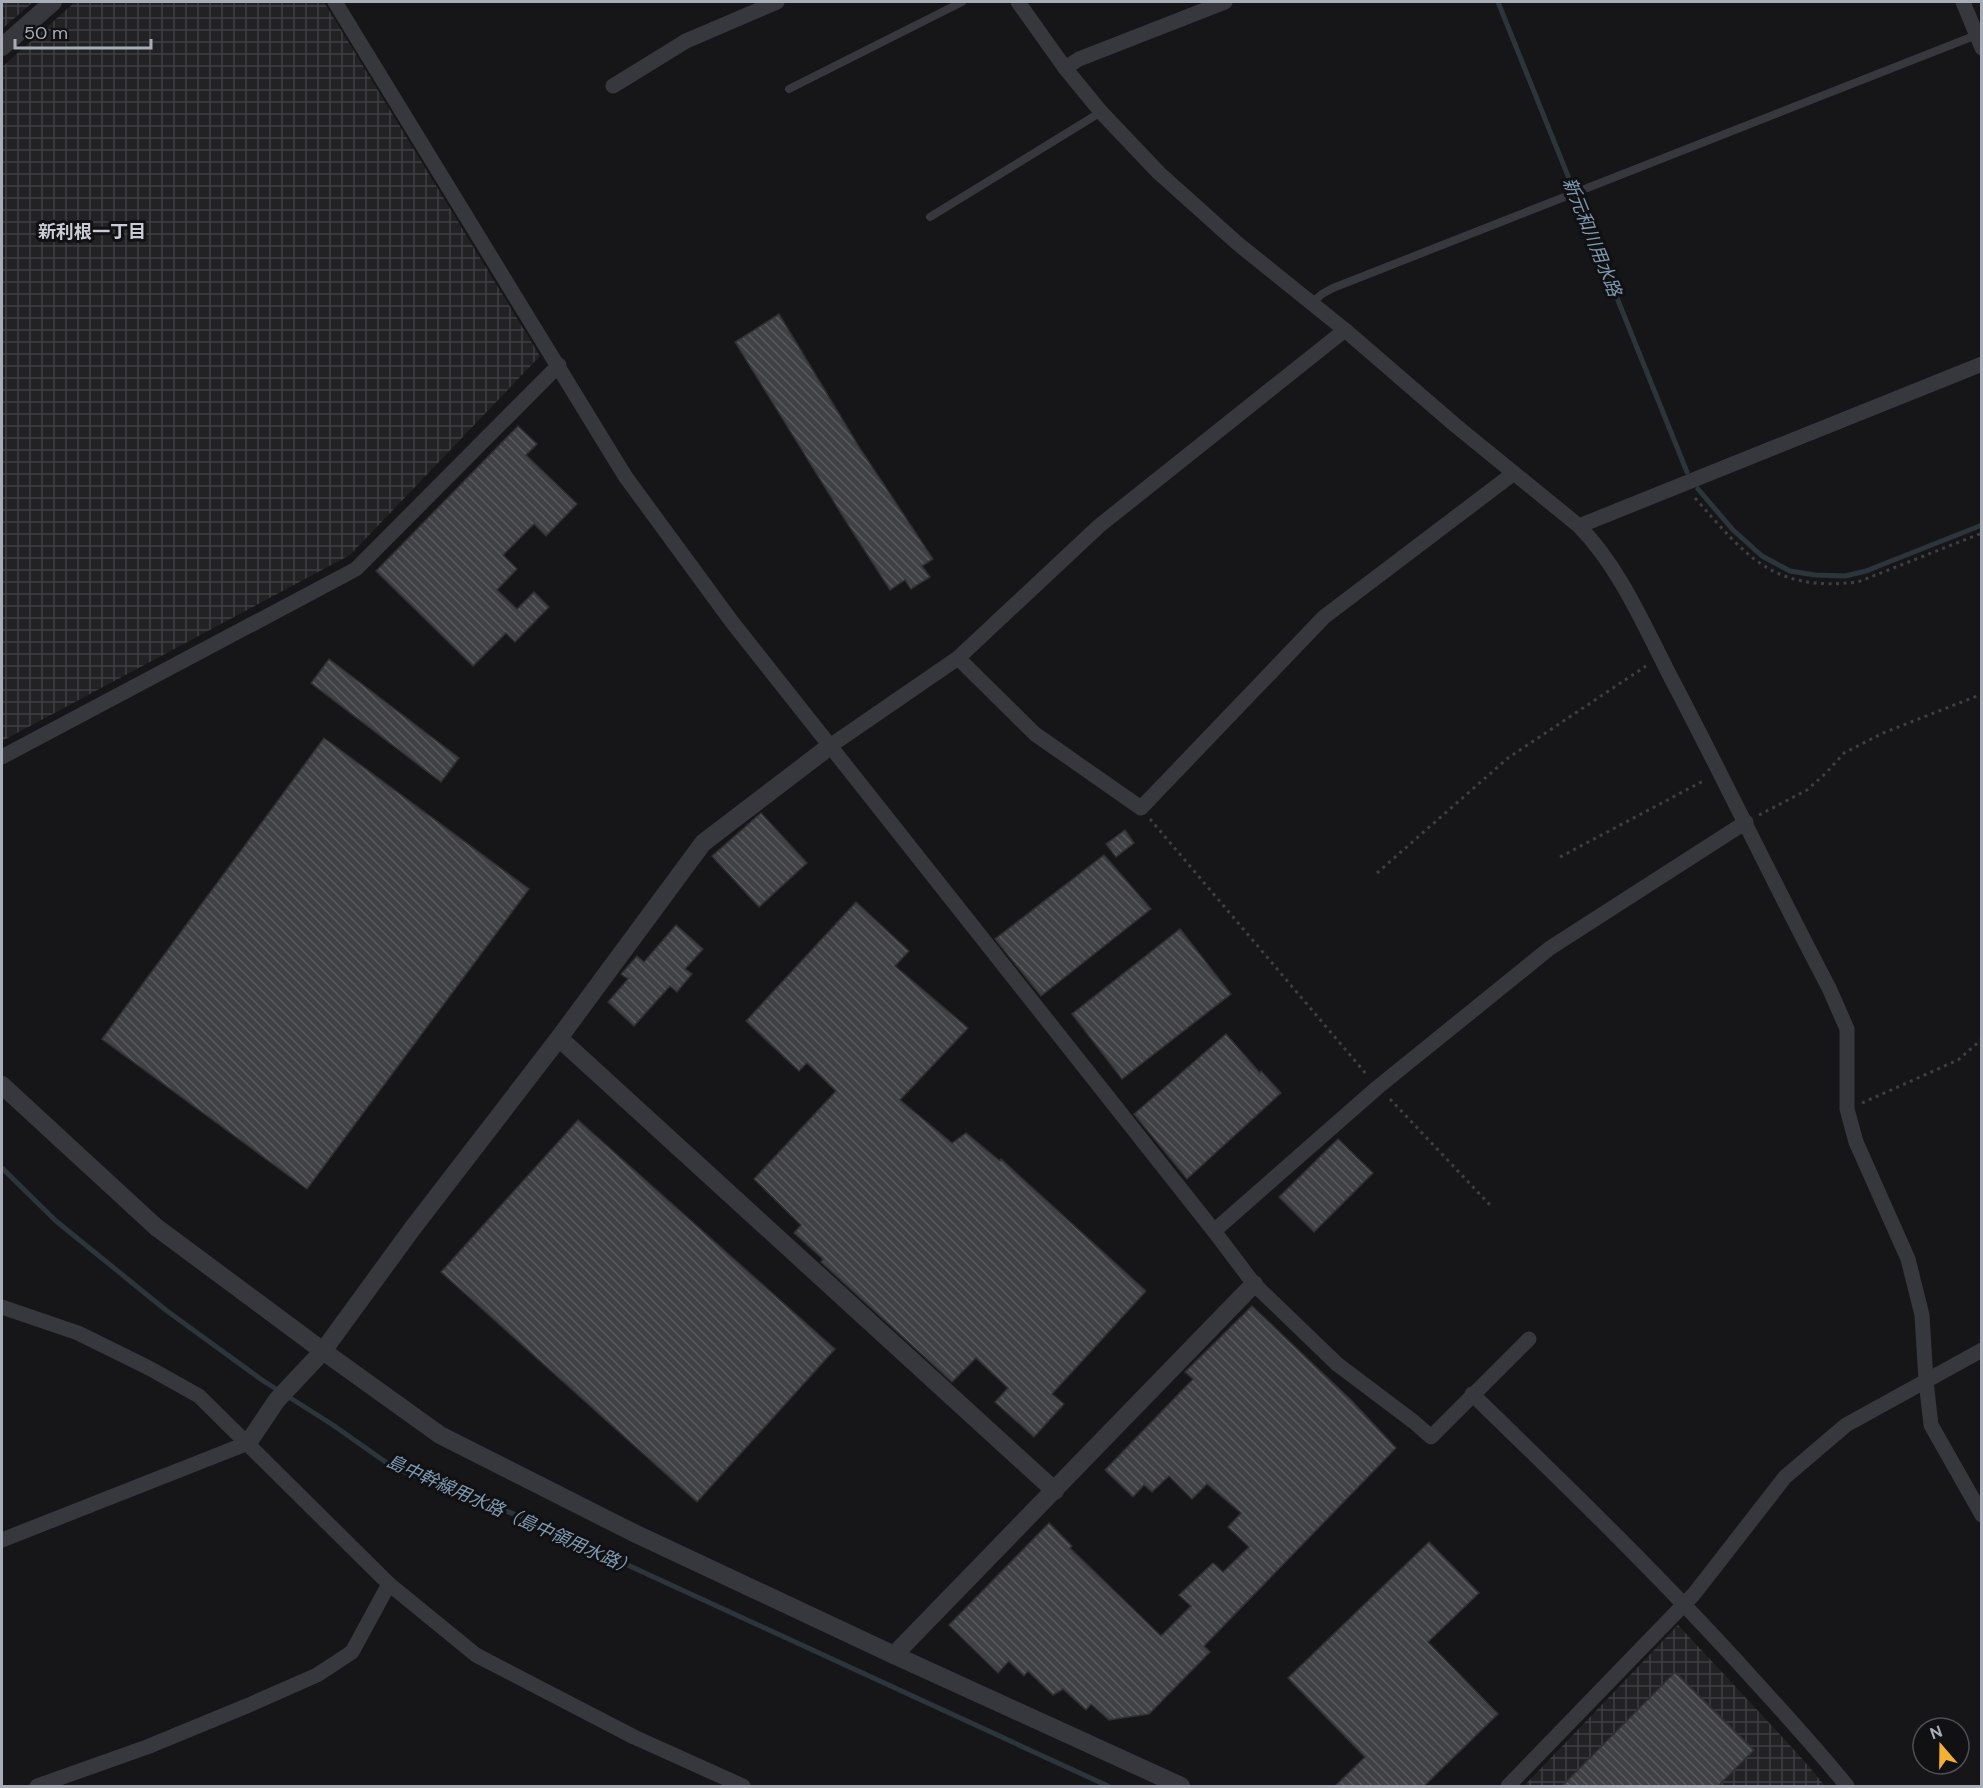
<svg xmlns="http://www.w3.org/2000/svg" width="1983" height="1788" viewBox="0 0 1983 1788" font-family="'DM Sans','Noto Sans JP',sans-serif">
<style>
.industrial{fill:url(#industrial-grid)}
.lines{fill:none;stroke-linecap:round;stroke-linejoin:round}
.stream{stroke:#2c353c;stroke-width:5}
.building{fill:url(#building-back-hatch);stroke:#303034;stroke-width:1.5}
.path{stroke:#3d3f44;stroke-width:3;stroke-dasharray:3 4.5;stroke-linecap:butt}
.service{stroke:#37383d;stroke-width:8}
.minor{stroke:#37383d;stroke-width:15}
.tertiary{stroke:#37383d;stroke-width:18}
.labels{text-anchor:middle;stroke-width:6;stroke-linejoin:round;paint-order:stroke}
.neighbourhood-label{font-size:18px;font-weight:bold;fill:#c9ccd4;stroke:#111113}
.water-label{font-size:18px;font-style:italic;fill:#7f9bb3;stroke:#111113}
</style>
<defs>
<pattern id="industrial-grid" width="8" height="8" patternUnits="userSpaceOnUse" patternTransform="scale(1.5)"><rect width="8" height="8" fill="#222225"/><path d="M0 4h8M4 0v8" fill="none" stroke="#3f3f43"/></pattern>
<pattern id="building-back-hatch" width="6" height="6" patternUnits="userSpaceOnUse" patternTransform="scale(1.5)"><rect width="6" height="6" fill="#404145"/><path d="M-1 5l2 2M0 0l6 6M5-1l2 2" fill="none" stroke="#595a5e"/></pattern>
</defs>
<rect width="100%" height="100%" fill="#161618"/>
<g class="industrial">
<polygon points="2,2 33,2 2,29"/>
<polygon points="75,2 324,2 540,356 350,555 2,741 2,67"/>
<polygon points="1678,1625 1799,1755 1825,1786 1524,1786"/>
</g>
<g class="lines">
<g class="stream">
<polyline points="1498,2 1687,472"/>
<polyline points="1698,489 1733,530 1762,556 1790,571 1815,575 1845,576 1866,571 1982,525"/>
<polyline points="2,1168 56,1221 167,1311 262,1380 333,1425 394,1468 532,1521 1108,1786"/>
</g>
</g>
<g class="building">
<polygon points="779,314 859,447 933,559 922,566 930,577 911,589 905,580 890,590 847,523 735,342"/>
<polygon points="518,426 537,444 526,455 577,504 546,536 534,524 503,555 517,569 497,590 517,609 534,592 549,607 515,642 506,633 473,666 376,571"/>
<polygon points="329,659 459,758 441,782 311,683"/>
<polygon points="324,738 529,889 307,1189 102,1039"/>
<polygon points="761,813 807,863 759,907 712,856"/>
<polygon points="1125,830 1134,843 1116,857 1106,844"/>
<polygon points="1104,855 1151,909 1041,996 995,939"/>
<polygon points="856,902 909,951 895,966 968,1028 900,1100 952,1143 966,1133 1000,1161 1001,1159 1146,1291 1052,1394 1064,1404 1034,1437 995,1402 1008,1388 976,1358 952,1382 821,1262 823,1259 794,1233 801,1225 754,1179 836,1091 807,1063 799,1071 746,1021"/>
<polygon points="676,925 703,949 685,969 692,974 677,992 670,986 634,1026 608,1002 628,979 621,974 637,956 644,962"/>
<polygon points="1180,929 1231,994 1122,1079 1072,1014"/>
<polygon points="1226,1034 1260,1073 1261,1071 1281,1093 1187,1179 1134,1114"/>
<polygon points="578,1120 835,1349 697,1502 441,1272"/>
<polygon points="1338,1139 1373,1173 1314,1232 1279,1197"/>
<polygon points="1252,1306 1352,1401 1396,1448 1204,1646 1210,1652 1149,1714 1109,1720 1091,1704 1086,1710 1063,1689 1053,1695 1028,1671 1024,1676 1009,1661 998,1673 949,1625 1049,1523 1072,1546 1070,1548 1161,1636 1191,1606 1179,1595 1213,1563 1223,1572 1249,1547 1228,1527 1241,1513 1207,1484 1192,1499 1169,1476 1152,1492 1144,1485 1133,1497 1105,1470 1193,1379 1185,1372"/>
<polygon points="1429,1542 1479,1593 1428,1642 1498,1714 1424,1786 1335,1786 1365,1757 1288,1678"/>
<polygon points="1675,1672 1754,1750 1718,1786 1562,1786"/>
</g>
<g class="lines">
<g class="path">
<path d="M1695 498C1747 557 1773 592 1858 582L1982 533"/>
<polyline points="1759,815 1807,790 1826,773 1844,753 1883,733 1982,694"/>
<polyline points="1150,819 1367,1075"/>
<polyline points="1560,857 1705,780"/>
<polyline points="1377,873 1508,758 1646,666"/>
<polyline points="1390,1099 1490,1205"/>
<polyline points="1862,1103 1958,1060 1982,1039"/>
</g>
<g class="service">
<polyline points="789,89 962,2"/>
<polyline points="930,217 1101,112"/>
<polyline points="1311,304 1322,294 1333,288 1979,34"/>
</g>
<g class="minor">
<polyline points="335,2 625,476 732,622 1214,1231 1254,1284 1337,1364 1414,1422 1431,1437 1529,1339"/>
<path d="M1018 2 1065 68 1101 112 1159 173 1237 243 1345 330 1455 425 1579 526C1619 567 1643 623 1669 674 1724 778 1774 884 1829 988L1847 1029V1109L1856 1142 1908 1259 1922 1315 1926 1381 1931 1425 1982 1515"/>
<polyline points="1963,2 1982,48"/>
<polyline points="1065,68 1079,59 1225,2"/>
<polyline points="613,86 686,41 777,2"/>
<polyline points="1579,526 1982,364"/>
<polyline points="958,658 1035,734 1141,808 1324,617 1514,473"/>
<polyline points="830,746 958,658 1099,526 1345,330"/>
<polyline points="2,757 356,569 559,365"/>
<polyline points="1214,1231 1378,1087 1550,948 1746,822"/>
<polyline points="2,1307 78,1333 149,1368 199,1396 389,1584 476,1655 634,1737 743,1786"/>
<path d="M1472 1394C1568 1487 1664 1580 1754 1680 1786 1715 1818 1750 1847 1786"/>
<polyline points="2,1540 248,1443"/>
<polyline points="37,1786 147,1747 249,1705 317,1675 352,1652 389,1584"/>
<polyline points="1508,1786 1694,1594 1785,1477 1846,1425 1982,1350"/>
</g>
<g class="tertiary">
<polyline points="2,47 53,2"/>
<polyline points="559,1038 1055,1491"/>
<polyline points="2,1085 156,1227 323,1351 440,1435 632,1532 894,1655 1181,1786"/>
<polyline points="248,1443 277,1400 323,1351 412,1229 559,1038 703,843 830,746"/>
<polyline points="894,1655 1254,1284"/>
</g>
</g>
<g class="labels">
<g class="neighbourhood-label">
<text x="92" y="238">新利根一丁目</text>
</g>
<g class="water-label">
<text transform="translate(1592 237) rotate(68)" y="6">新元和川用水路</text>
<text transform="translate(511 1515) rotate(24)" y="6">島中幹線用水路（島中領用水路）</text>
</g>
</g>
<rect width="1983" height="1788" fill="none" stroke="#a8adb8" stroke-width="6"/>
<g transform="translate(1941 1746) rotate(340)"><circle r="28" fill="#111113" stroke="#4d4f55" stroke-width="1.5"/>
<path d="M0-4.5L10 22L0 15L-10 22Z" fill="#f2b134"/>
<text y="-9" font-size="16" font-weight="bold" text-anchor="middle" fill="#a8adb8">N</text>
</g>
<path d="M15 39v9h136v-9" fill="none" stroke="#a8adb8" stroke-width="3"/>
<text x="24" y="39" font-size="18" fill="#a8adb8" stroke="#111113" stroke-width="4.5" paint-order="stroke">50 m</text>
</svg>
